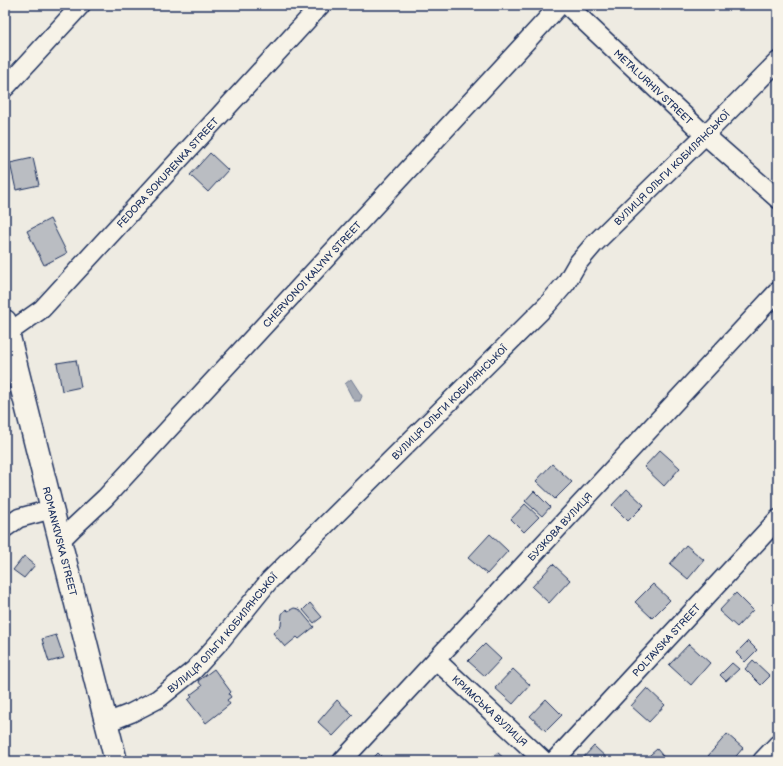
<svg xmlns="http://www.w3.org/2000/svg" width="783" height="766" viewBox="0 0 783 766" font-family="'Balsamiq Sans',sans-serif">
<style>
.water{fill:#a6abb5;stroke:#6e7992}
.building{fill:#babdc2;stroke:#1b2f5e}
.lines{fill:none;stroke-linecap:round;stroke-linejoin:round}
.minor-casing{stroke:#1b2f5e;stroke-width:21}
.major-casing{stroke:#1b2f5e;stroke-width:25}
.minor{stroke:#f7f3e8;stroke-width:18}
.major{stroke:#f7f3e8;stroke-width:22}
.labels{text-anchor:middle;stroke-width:3.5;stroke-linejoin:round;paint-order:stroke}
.street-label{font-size:10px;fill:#1b2f5e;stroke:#f7f3e8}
</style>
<rect width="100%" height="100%" fill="#eeebe2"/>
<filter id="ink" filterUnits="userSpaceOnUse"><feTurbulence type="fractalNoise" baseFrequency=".025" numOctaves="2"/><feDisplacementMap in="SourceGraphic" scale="8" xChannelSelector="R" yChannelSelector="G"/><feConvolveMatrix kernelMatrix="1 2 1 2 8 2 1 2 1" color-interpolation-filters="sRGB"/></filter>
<g filter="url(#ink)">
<polygon class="water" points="351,379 362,396 360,401 354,401 345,384"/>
<g class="building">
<polygon points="210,153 228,170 208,192 190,175"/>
<polygon points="33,158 39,185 16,190 10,163"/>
<polygon points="50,219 67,253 44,265 27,231"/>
<polygon points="76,360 81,387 62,391 57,363"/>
<polygon points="660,450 680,468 664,486 644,467"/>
<polygon points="552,464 572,482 555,499 536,481"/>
<polygon points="627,489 644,505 628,521 612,505"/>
<polygon points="534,491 550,507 542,516 525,501"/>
<polygon points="525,504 539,517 524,532 511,519"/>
<polygon points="490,534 508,551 487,574 468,558"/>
<polygon points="686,545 704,560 688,579 670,564"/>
<polygon points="24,556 35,565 24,578 13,570"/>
<polygon points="553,564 570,580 549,603 532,587"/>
<polygon points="5,583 10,589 5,594"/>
<polygon points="653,584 670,600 652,618 635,602"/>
<polygon points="736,593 753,610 737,627 719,611"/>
<polygon points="310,603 322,617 314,623 303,610"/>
<polygon points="294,608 299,609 314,627 299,639 297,637 285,647 273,633 281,626 282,614 286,609 288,611"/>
<polygon points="56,635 64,658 49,662 42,639"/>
<polygon points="748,641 757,650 745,662 736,653"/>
<polygon points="485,644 501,659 485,676 468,661"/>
<polygon points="689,644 710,663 691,685 669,665"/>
<polygon points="753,660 770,676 761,685 745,669"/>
<polygon points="732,663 739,669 726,681 720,675"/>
<polygon points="214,669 231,692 229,694 231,697 227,700 230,704 206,723 188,700 192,697 190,695 202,686 198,681"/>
<polygon points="513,669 530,685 513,704 495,688"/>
<polygon points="647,688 665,705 649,722 631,706"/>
<polygon points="546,699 562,715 546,731 530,716"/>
<polygon points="337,700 353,715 333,736 318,722"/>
<polygon points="727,734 743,748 732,761 714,761 708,756"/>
<polygon points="594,746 610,761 580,761"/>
<polygon points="657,749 667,761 645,761 644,760"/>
<polygon points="497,752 507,761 488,761"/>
<polygon points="378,753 386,761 370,761"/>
</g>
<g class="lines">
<defs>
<g id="minor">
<path id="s1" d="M567 5 705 135 778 199"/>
<polyline points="5,88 81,5"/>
<path id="s2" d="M8 333 42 309 321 5"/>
<polyline points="5,528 19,518 52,509"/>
<path id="s3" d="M60 541 74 527 105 498 560 5"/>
<path id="s4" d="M436 660 544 761"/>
<path id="s5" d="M106 723 131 713 158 699 194 670 222 639 269 581 547 305 566 283 577 264 594 244 705 135 778 61"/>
<path id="s6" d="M342 761 778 291"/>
<path id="s7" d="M554 761 778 519"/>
<polyline points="762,761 778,744"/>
</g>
<g id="major">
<path id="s8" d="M5 321 52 509 116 761"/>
</g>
</defs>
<use href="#minor" class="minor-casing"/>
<use href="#major" class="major-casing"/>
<use href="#minor" class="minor"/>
<use href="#major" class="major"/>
</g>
</g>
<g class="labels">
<g class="street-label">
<text dy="4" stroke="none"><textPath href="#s1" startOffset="119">METALURHIV STREET</textPath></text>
<text dy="4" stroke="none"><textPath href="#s5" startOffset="798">ВУЛИЦЯ ОЛЬГИ КОБИЛЯНСЬКОЇ</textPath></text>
<text dy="4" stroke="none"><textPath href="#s2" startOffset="227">FEDORA SOKURENKA STREET</textPath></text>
<text dy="4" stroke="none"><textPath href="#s3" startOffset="367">CHERVONOI KALYNY STREET</textPath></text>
<text dy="4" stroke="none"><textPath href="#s5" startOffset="474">ВУЛИЦЯ ОЛЬГИ КОБИЛЯНСЬКОЇ</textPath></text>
<text dy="4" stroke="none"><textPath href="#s6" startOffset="320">БУЗКОВА ВУЛИЦЯ</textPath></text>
<text dy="4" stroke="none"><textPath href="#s8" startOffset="227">ROMANKIVSKA STREET</textPath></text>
<text dy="4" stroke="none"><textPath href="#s5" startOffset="150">ВУЛИЦЯ ОЛЬГИ КОБИЛЯНСЬКОЇ</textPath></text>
<text dy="4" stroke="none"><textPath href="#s7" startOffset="165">POLTAVSKA STREET</textPath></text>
<text dy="4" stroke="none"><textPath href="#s4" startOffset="74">КРИМСЬКА ВУЛИЦЯ</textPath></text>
</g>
</g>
<rect width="783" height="766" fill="none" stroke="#f7f3e8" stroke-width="20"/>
<rect x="10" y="10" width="763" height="746" fill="none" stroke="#1b2f5e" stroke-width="1.5" filter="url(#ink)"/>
</svg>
